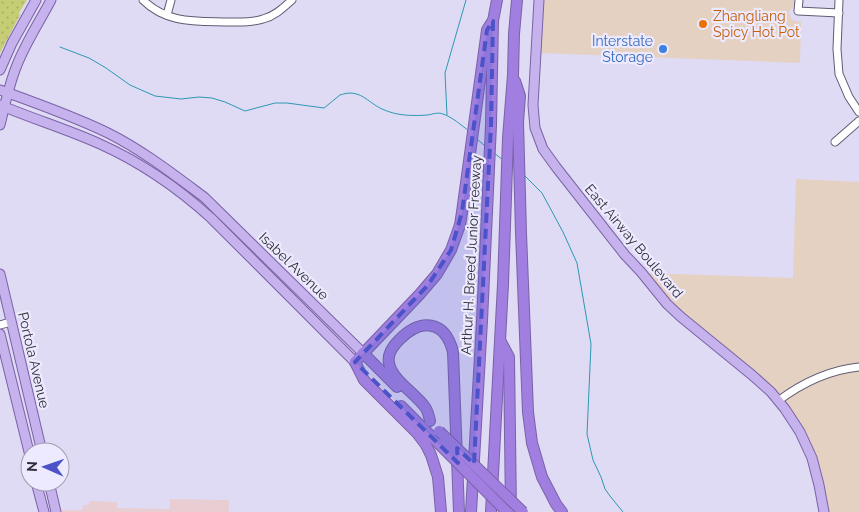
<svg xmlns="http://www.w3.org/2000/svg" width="859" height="512" viewBox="0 0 859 512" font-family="Raleway,sans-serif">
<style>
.commercial{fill:#e8ced2}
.industrial{fill:#e5d1c2}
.green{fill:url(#green-dots)}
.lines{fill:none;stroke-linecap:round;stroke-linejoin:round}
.stream{stroke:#2d98b0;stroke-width:1}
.minor-casing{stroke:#5f5b71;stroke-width:9}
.major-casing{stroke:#7963a5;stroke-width:11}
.highway-casing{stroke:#7963a5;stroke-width:12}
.minor{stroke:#fff;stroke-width:7}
.major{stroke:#c6b2ec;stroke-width:9}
.highway{stroke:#a07fe0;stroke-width:10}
.highway-bridge-casing{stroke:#7963a5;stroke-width:12;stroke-linecap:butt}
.highway-bridge{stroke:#a07fe0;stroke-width:10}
.marked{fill:#4c53c9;fill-opacity:0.2;stroke:#4c53c9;stroke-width:4;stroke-dasharray:10 6;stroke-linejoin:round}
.food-dot{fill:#e8710a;stroke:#ede9fe;stroke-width:2}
.shop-dot{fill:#3f7fe0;stroke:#ede9fe;stroke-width:2}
.labels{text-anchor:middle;stroke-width:4.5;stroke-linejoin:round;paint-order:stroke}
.food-label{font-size:14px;fill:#c56008;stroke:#ede9fe;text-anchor:start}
.shop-label{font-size:14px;fill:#366cbe;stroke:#ede9fe;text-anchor:end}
.street-label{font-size:14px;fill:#302e38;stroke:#ede9fe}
</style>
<defs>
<pattern id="green-dots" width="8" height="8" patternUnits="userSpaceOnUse" patternTransform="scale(1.25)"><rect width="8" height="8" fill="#c6cd74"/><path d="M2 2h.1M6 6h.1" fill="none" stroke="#aab065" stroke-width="1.8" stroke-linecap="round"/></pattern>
</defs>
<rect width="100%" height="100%" fill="#e0dbf5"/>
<polygon class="commercial" points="170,499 229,500 229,512 62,512 62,510 82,510 83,505 89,505 90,501 117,502 117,508 170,509"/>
<g class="industrial">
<polygon points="543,0 794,0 794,5 789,12 790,16 792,20 801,22 800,63 539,53"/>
<polygon points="796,179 859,182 859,512 828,512 821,475 812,446 802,426 791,409 767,382 683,313 668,299 647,273 793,278"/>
</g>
<polygon class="green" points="0,0 27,0 19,13 20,15 0,53"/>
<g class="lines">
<g class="stream">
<path d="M60 47 89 58 106 68 130 85 155 96 181 99 199 97 212 98 225 102 245 111 275 103H287L324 108 340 95C360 88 367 102 382 109 397 116 412 116 428 115 433 114 438 112 443 114 452 117 461 125 469 131"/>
<polyline points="447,115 445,73 466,0"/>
<polyline points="477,139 485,146"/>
<polyline points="494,153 503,160"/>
<polyline points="524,175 542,193 563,232 577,263 591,344 587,434 593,460 601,477 605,489 610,496 623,512"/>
</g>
<defs>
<g id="minor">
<path d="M143 0C167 24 197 21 228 22 239 22 252 23 263 19 275 16 283 8 292 0"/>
<polyline points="799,0 798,11 839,13"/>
<polyline points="839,0 837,49 839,74 849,97 859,112"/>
<polyline points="167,15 171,0"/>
<polyline points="835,142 859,121"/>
<polyline points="0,325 11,322"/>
<path d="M778 401C802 383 829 370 859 367"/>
</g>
<g id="major">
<polyline points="539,0 533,105 535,128 543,149 556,167 625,255 641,272 667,304 681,317 752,375 771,392 785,409 800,432 812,458 819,485 824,512"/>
<polyline points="0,70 12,43 36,0"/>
<path d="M0 90C36 103 73 116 108 133 142 150 173 174 204 197L363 353"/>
<path d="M0 105C33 119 67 129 100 144 140 162 178 188 211 218L355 362"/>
<path d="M0 125C5 105 9 84 17 65 26 42 40 21 51 0"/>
<polyline points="0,274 42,452"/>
<polyline points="0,334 30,456"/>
<polyline points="36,482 44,512"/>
<polyline points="49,482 56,512"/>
</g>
<g id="highway">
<polyline points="515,81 520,96 518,122 521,233 528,412 532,443 542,477 556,504 562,512"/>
<polyline points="501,342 509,357 511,512"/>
<polyline points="363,353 397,387"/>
<polyline points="355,362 419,295 437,274 451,250 460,225 462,212 487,30 492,22"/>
<polyline points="355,362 364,380 417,433 426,445 431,455 438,477 441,512"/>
<polyline points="401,406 439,444"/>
<path d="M430 421C429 416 428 411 425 407 415 393 392 380 389 363 387 354 393 346 399 340 421 318 445 320 453 352L459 512"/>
<polyline points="471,512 482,321 491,125 493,21 497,0"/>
<polyline points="491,512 503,284 508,138 513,75 514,34 517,0"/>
</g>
</defs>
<use href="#minor" class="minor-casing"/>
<use href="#major" class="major-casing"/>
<use href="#highway" class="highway-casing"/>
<use href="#minor" class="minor"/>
<use href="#major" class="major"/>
<use href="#highway" class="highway"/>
<defs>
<g id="highway-bridge">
<polyline points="439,431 523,512"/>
<polyline points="439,444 507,512"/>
</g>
</defs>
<use href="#highway-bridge" class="highway-bridge-casing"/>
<use href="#highway-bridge" class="highway-bridge"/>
</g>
<path class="marked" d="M493 21 491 125 474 464 457 448 458 463 355 362 428 285 451 250 462 212 487 30Z"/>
<circle class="food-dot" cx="703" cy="24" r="5"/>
<circle class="shop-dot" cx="663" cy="49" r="5"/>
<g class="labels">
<g class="food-label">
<text x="713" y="21">Zhangliang<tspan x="713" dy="16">Spicy Hot Pot</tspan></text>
</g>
<g class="shop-label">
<text x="653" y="46">Interstate<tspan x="653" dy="16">Storage</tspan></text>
</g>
<g class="street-label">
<text transform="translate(634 241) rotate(50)" y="5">East Airway Boulevard</text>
<text transform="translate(471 255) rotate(-87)" y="5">Arthur H. Breed Junior Freeway</text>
<text transform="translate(294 266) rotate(44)" y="5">Isabel Avenue</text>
<text transform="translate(34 360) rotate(77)" y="5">Portola Avenue</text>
</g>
</g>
<g transform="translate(45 467) rotate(272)"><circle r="24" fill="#ede9fe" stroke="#a19eaf"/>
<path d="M0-4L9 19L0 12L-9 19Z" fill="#4c53c9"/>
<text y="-8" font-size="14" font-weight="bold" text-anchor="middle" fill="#302e38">N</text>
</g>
</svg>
